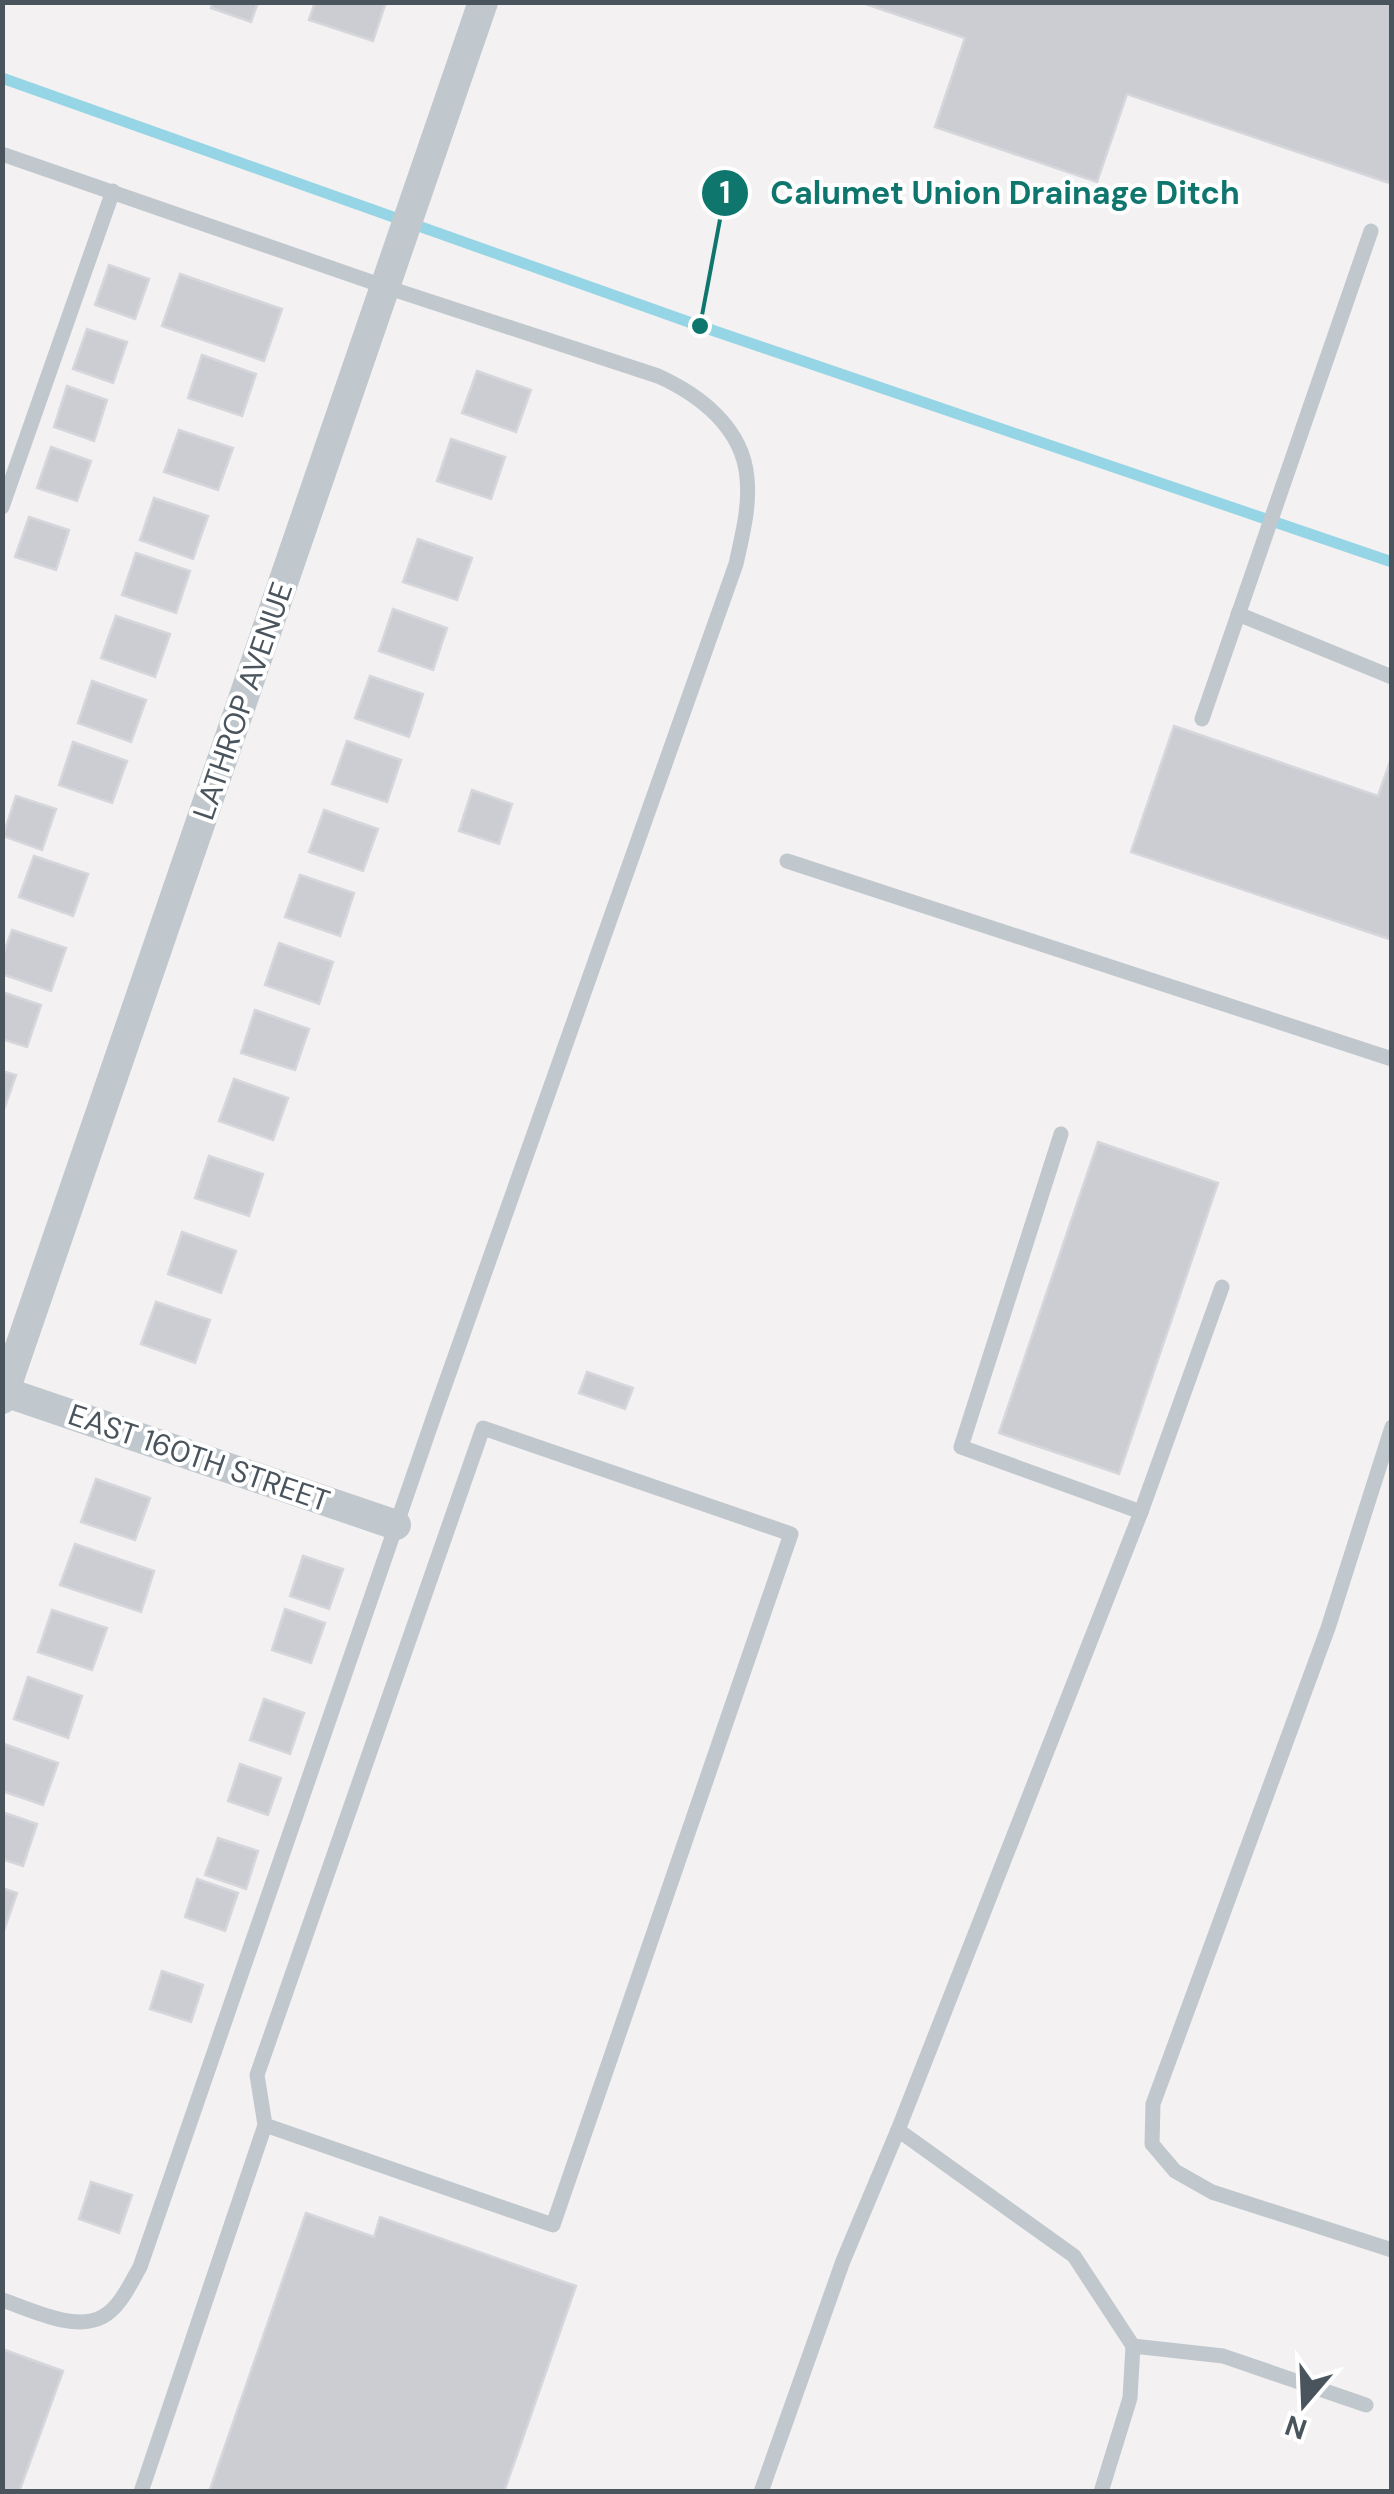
<svg xmlns="http://www.w3.org/2000/svg" width="1394" height="2494" viewBox="0 0 1394 2494" font-family="'DM Sans',sans-serif">
<style>
.lines{fill:none;stroke-linecap:round;stroke-linejoin:round}
.stream{stroke:#95d5e5;stroke-width:11}
.building{fill:#cbcdd3;stroke:#d6d7dc;stroke-width:2.5}
.lane{stroke:#c0c8ce;stroke-width:15}
.street{stroke:#c0c8ce;stroke-width:30}
.labels{text-anchor:middle;stroke-width:8;stroke-linejoin:round;paint-order:stroke}
.street-label{font-size:30px;fill:#4a545d;stroke:#fff}
.leader{fill:none;stroke:#0f766e;stroke-width:4}
.callout-dot{fill:#0f766e;stroke:#fff;stroke-width:4}
.mark-label{font-size:30px;text-anchor:middle;font-weight:bold;fill:#fff}
.callout-label{font-size:32px;text-anchor:middle;font-weight:bold;fill:#0f766e;stroke:#fff;stroke-width:8;stroke-linejoin:round;paint-order:stroke}
</style>
<rect width="100%" height="100%" fill="#f3f1f1"/>
<g class="lines">
<polyline class="stream" points="2,78 700,326 1392,562"/>
</g>
<g class="building">
<polygon points="213,2 258,2 251,22 211,8"/>
<polygon points="315,2 386,2 373,41 309,20"/>
<polygon points="860,2 1392,2 1392,184 1127,94 1097,182 935,127 965,38"/>
<polygon points="109,265 149,279 135,319 95,305"/>
<polygon points="180,274 282,309 264,361 162,326"/>
<polygon points="87,329 127,342 113,383 73,369"/>
<polygon points="202,355 256,374 242,416 188,398"/>
<polygon points="477,371 531,390 516,432 462,413"/>
<polygon points="67,386 107,400 94,441 54,427"/>
<polygon points="179,430 233,448 218,490 164,472"/>
<polygon points="451,439 505,457 491,499 437,481"/>
<polygon points="51,447 91,461 77,501 37,488"/>
<polygon points="154,498 208,516 193,559 140,540"/>
<polygon points="29,517 69,530 56,570 15,557"/>
<polygon points="418,539 472,558 457,600 403,582"/>
<polygon points="136,553 190,571 176,613 122,595"/>
<polygon points="393,609 447,628 433,670 379,651"/>
<polygon points="116,616 170,634 155,677 101,658"/>
<polygon points="370,676 423,694 409,737 355,718"/>
<polygon points="92,681 146,700 131,742 78,723"/>
<polygon points="1174,726 1378,796 1392,756 1392,940 1131,852"/>
<polygon points="347,741 401,760 387,802 332,784"/>
<polygon points="73,742 127,761 112,803 59,785"/>
<polygon points="472,790 512,804 499,844 459,831"/>
<polygon points="16,796 56,809 42,850 3,836"/>
<polygon points="324,810 378,829 363,871 309,852"/>
<polygon points="34,856 88,874 73,916 19,897"/>
<polygon points="300,875 354,893 340,936 285,917"/>
<polygon points="12,930 66,948 51,991 2,974 2,958"/>
<polygon points="279,943 333,962 319,1004 265,985"/>
<polygon points="2,992 41,1005 27,1047 2,1039"/>
<polygon points="255,1010 309,1029 295,1070 241,1053"/>
<polygon points="2,1071 16,1075 2,1115"/>
<polygon points="234,1079 288,1098 273,1140 219,1121"/>
<polygon points="1098,1142 1218,1183 1119,1474 999,1433"/>
<polygon points="209,1156 263,1174 249,1216 195,1198"/>
<polygon points="182,1232 236,1251 221,1293 168,1274"/>
<polygon points="156,1302 210,1320 195,1363 141,1344"/>
<polygon points="587,1372 633,1388 625,1409 579,1393"/>
<polygon points="96,1479 150,1498 135,1540 81,1522"/>
<polygon points="75,1544 154,1571 141,1612 60,1585"/>
<polygon points="303,1556 343,1569 329,1609 290,1596"/>
<polygon points="285,1609 325,1623 311,1663 272,1650"/>
<polygon points="52,1610 107,1628 92,1670 38,1652"/>
<polygon points="28,1677 82,1696 68,1738 14,1719"/>
<polygon points="264,1699 304,1713 290,1754 250,1740"/>
<polygon points="4,1744 58,1763 43,1805 2,1791"/>
<polygon points="240,1764 281,1778 268,1815 228,1801"/>
<polygon points="2,1812 37,1824 23,1866 2,1859"/>
<polygon points="218,1838 258,1851 246,1889 205,1875"/>
<polygon points="197,1879 238,1893 225,1931 185,1917"/>
<polygon points="2,1888 17,1893 2,1936"/>
<polygon points="162,1971 203,1985 191,2022 150,2009"/>
<polygon points="91,2182 132,2195 119,2233 79,2219"/>
<polygon points="306,2213 374,2237 380,2217 576,2286 504,2492 209,2492"/>
<polygon points="2,2349 63,2371 19,2492 2,2492"/>
</g>
<g class="lines">
<g class="lane">
<path d="M2 154 386 287 658 376C700 395 743 428 747 478 750 507 742 536 736 564L436 1410 140 2267C130 2284 120 2308 102 2317 74 2332 30 2309 2 2300"/>
<polyline points="2,507 113,191"/>
<polyline points="1238,614 1392,677"/>
<polyline points="1202,719 1371,231"/>
<polyline points="787,861 1392,1059"/>
<polyline points="1061,1134 961,1447 1141,1512"/>
<polyline points="1392,1427 1328,1628 1153,2104 1152,2144 1175,2171 1212,2192 1392,2250"/>
<polyline points="898,2130 1074,2256 1133,2346 1130,2398 1101,2492"/>
<polyline points="1133,2346 1223,2356 1366,2405"/>
<polyline points="141,2492 265,2125 257,2075 483,1428 791,1534 553,2225 265,2125"/>
<polyline points="761,2492 843,2261 898,2130 1141,1512 1222,1287"/>
</g>
<g class="street">
<polyline points="2,1391 396,1525"/>
<polyline points="2,1399 483,2"/>
</g>
</g>
<g class="labels">
<g class="street-label">
<text transform="translate(243 701) rotate(-71)" y="10">LATHROP AVENUE</text>
<text transform="translate(199 1458) rotate(19)" y="10">EAST 160TH STREET</text>
</g>
</g>
<path class="leader" d="M700 326L725 193"/>
<g class="callout-dot">
<circle cx="700" cy="326" r="10"/>
<circle cx="725" cy="193" r="25"/>
</g>
<g class="mark-label">
<text x="725" y="203">1</text>
</g>
<g class="callout-label">
<text x="1005" y="204">Calumet Union Drainage Ditch</text>
</g>
<rect width="1394" height="2494" fill="none" stroke="#4a545d" stroke-width="10"/>
<g transform="translate(1304 2404) rotate(199)" stroke="#ffffff" stroke-width="8" paint-order="stroke">
<path d="M0-8L18 38L0 25L-18 38Z" fill="#4a545d"/>
<text y="-15" font-size="28" font-weight="bold" text-anchor="middle" fill="#4a545d">N</text>
</g>
</svg>
